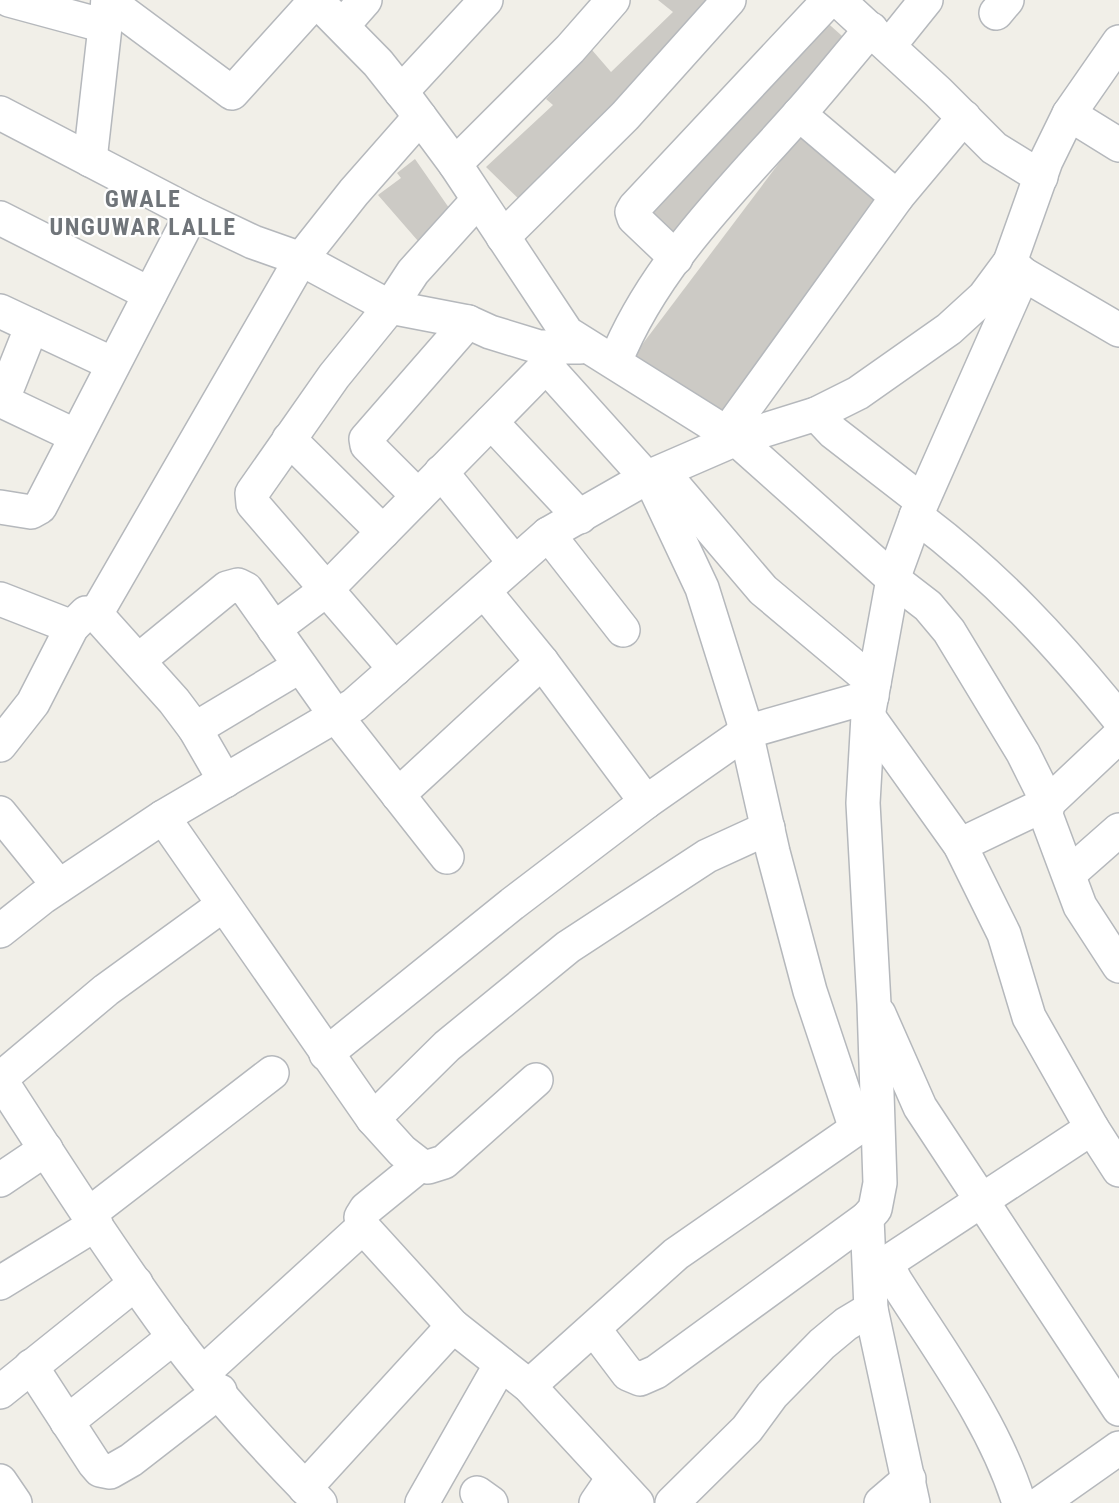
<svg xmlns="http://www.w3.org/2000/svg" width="1119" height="1503" viewBox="0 0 1119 1503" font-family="'Roboto Condensed',sans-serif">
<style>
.building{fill:#cccac5}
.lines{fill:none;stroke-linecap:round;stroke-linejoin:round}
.minor-casing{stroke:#b5b8bc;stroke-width:36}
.minor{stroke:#fff;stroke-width:33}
.labels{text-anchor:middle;stroke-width:4.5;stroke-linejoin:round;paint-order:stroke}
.district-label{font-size:24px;font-weight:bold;letter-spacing:1.5px;fill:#70757a;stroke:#fff}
</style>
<rect width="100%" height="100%" fill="#f1efe8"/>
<g class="building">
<polygon points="658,0 724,0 526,206 486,167 553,105 546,99 592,50 611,72 673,12"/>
<polygon points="822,18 851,44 672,243 643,217"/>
<polygon points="813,118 896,181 715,420 632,358"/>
<polygon points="415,159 456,218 425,249 378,195 401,178 397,173"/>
</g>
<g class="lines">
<defs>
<g id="minor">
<polyline points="9,0 105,26"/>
<polyline points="838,0 938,92 994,148 1041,177"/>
<polyline points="108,1 232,93 316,0 378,63 409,102 455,164 567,333 736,439 893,579 928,606 949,631 1023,753 1048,803 1046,815 1080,906 1119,966"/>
<polyline points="996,13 1007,0"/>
<polyline points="343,25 365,0"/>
<polyline points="889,46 926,0"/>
<polyline points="401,92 486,0"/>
<polyline points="0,113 192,213 253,242 301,259 390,307 468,322 490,332 539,347 580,347"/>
<polyline points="799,114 897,197"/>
<polyline points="1069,114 1119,145"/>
<polyline points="90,160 108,0"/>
<polyline points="455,164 570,49 613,0"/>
<polyline points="0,218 150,294"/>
<polyline points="503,237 625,116 729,0"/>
<polyline points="676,258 634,218 632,212 635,207 829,0"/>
<polyline points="1010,262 1023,274 1119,330"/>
<polyline points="0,311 113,364"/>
<path d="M615 362C654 265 731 191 800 113 824 86 847 57 871 29"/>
<polyline points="546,366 654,486 702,588 743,719 773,852 810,991 856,1129"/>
<polyline points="0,400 76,436"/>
<polyline points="2,401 32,326"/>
<polyline points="816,414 833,432 922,501"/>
<polyline points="491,422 580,517"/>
<polyline points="727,433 897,197 964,117"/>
<polyline points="289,439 383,532"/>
<polyline points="441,472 515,563"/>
<polyline points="654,486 664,480 671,482 763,590 874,683"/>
<polyline points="418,496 367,445 366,439 468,322"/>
<polyline points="0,507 31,512 40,507 192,213"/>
<path d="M916 516C994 574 1058 643 1119 719"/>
<polyline points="548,534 623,630"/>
<polyline points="484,591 542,662 646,802"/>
<polyline points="0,599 72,627"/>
<polyline points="96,614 301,259 354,192 420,117"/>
<polyline points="274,629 326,590 546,366 556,348"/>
<polyline points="139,660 227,588 238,585 246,589 336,716 447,857"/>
<polyline points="395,669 253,504 252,493 334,376 390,307 413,272 478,200"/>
<polyline points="868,716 960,845 1004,934 1029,1017 1092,1128 1119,1170"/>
<polyline points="195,729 300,666"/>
<polyline points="0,745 33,703 72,627 86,613 96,614 174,701 195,729 225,781"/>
<polyline points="398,795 542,662"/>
<polyline points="0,813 59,886"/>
<polyline points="163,817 373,1119 402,1151 420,1165 428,1167 444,1162 536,1080"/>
<polyline points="960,845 1048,803 1119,736"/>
<polyline points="1069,874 1119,830"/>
<polyline points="0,931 43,897 163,817 354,705 548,534 646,478 736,439 816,414 858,393 949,329 984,297 1010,262 1046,161 1069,114 1119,42"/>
<polyline points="879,1014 920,1107 1119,1409"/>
<polyline points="326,1054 512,904 646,802 746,732 872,696"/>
<path d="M0 1079C56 1166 112 1253 173 1336 215 1393 270 1452 320 1503"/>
<polyline points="0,1079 106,990 223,905"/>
<polyline points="373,1119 447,1046 568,947 707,856 768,828"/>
<polyline points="420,1165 366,1209 361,1217 363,1227 453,1326 529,1386 637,1503"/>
<polyline points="0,1180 46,1149"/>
<polyline points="89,1214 272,1073"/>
<polyline points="0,1283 96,1224"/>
<polyline points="594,1329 628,1374 640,1379 656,1372 867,1218"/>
<polyline points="31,1366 94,1463 100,1470 110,1472 131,1460 220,1391"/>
<polyline points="204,1372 363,1227"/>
<polyline points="529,1386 676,1254 856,1129 875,1122"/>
<polyline points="0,1392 136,1283"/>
<polyline points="67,1422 174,1337"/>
<polyline points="0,1481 15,1503"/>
<polyline points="305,1488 453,1326"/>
<polyline points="477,1493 491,1503"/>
<polyline points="422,1503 501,1364"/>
<polyline points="596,1503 613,1478"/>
<polyline points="672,1503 747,1429 772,1395 822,1344 846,1324 871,1309"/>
<polyline points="881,1503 909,1479"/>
<polyline points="913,1503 871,1309 867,1218 875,1209 880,1183 874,1004 863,803 868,716 893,579 916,516 1023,274"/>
<path d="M1019 1503C994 1422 939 1350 895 1280L890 1270 891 1260 1092 1128"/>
<polyline points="1041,1503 1119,1448"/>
</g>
</defs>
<use href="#minor" class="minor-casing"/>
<use href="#minor" class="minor"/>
</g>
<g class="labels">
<g class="district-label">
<text x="143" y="207">GWALE<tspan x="143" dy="28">UNGUWAR LALLE</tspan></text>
</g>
</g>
</svg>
